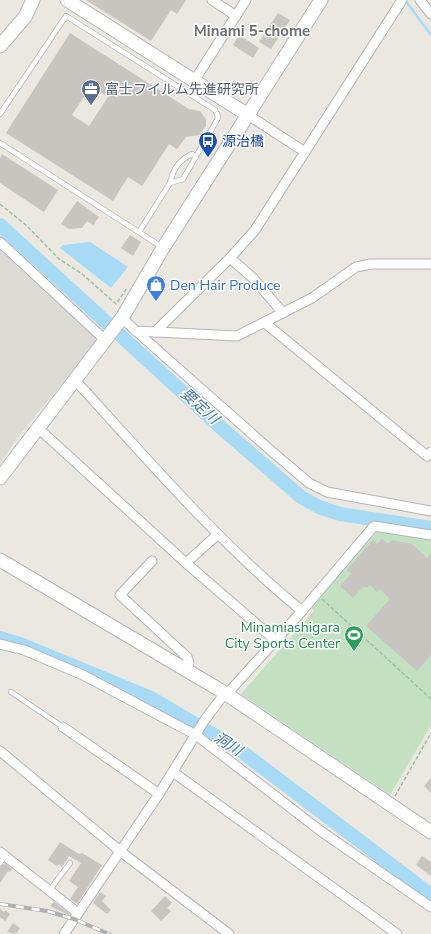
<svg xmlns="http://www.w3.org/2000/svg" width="431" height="934" viewBox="0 0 431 934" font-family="'Nunito Sans','Noto Sans JP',sans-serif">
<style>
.industrial{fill:#dcdad5}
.green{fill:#c3e0c0}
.water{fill:#a7daf5}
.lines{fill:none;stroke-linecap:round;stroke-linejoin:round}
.stream{stroke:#a7daf5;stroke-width:2.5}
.river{stroke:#a7daf5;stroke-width:14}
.building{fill:#c8c5c0;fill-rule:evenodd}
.lane-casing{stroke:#b2b4b7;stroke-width:6}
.street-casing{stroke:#b2b4b7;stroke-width:11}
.secondary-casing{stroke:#b3b6ba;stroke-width:15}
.path{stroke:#9ac0a1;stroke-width:1.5;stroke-dasharray:4 2;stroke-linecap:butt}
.lane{stroke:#fff;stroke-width:4.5}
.street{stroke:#fff;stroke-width:9}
.secondary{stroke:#fff;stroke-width:13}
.rail-casing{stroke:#afb0b0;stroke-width:4}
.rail{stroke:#fff;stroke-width:2.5;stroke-dasharray:8;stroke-linecap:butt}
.labels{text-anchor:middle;stroke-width:3;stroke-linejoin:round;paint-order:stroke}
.service-label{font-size:14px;fill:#4e5e75;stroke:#fff;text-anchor:start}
.transit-label{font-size:14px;fill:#164399;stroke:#fff;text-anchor:start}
.shop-label{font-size:14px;fill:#366cbe;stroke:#fff;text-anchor:start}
.leisure-label{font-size:14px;fill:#27864d;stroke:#fff;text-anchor:end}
.neighbourhood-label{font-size:15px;font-weight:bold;fill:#6b6f72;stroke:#fff}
.water-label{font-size:15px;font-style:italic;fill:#45769c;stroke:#fff}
</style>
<rect width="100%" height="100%" fill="#ebe8e1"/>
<polygon class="industrial" points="0,249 99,339 17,438 0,464"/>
<polygon class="green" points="379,529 431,538 431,725 390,795 241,694 314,611 310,607"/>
<polygon class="water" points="90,242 128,267 111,288 60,248 63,245"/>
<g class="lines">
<polyline class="stream" points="405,0 431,35"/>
<g class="river">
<polyline points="0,225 227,433 301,497 319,507 340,514 431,528"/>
<polyline points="0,638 20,644 151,698 241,751 431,895"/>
</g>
</g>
<g class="building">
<polygon points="86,0 186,0 177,14 171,10 151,41"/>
<polygon points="278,13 290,20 271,49 259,42"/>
<path d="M70 33 189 109 200 111 206 119V126L199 135 186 137 177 149 169 144 142 186 128 177 113 201 6 133ZM91 86 108 97 89 126 72 115Z"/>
<polygon points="239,35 259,48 253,58 233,45"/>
<polygon points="2,154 58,190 44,212 0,183 0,158"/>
<polygon points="77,201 99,217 93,225 87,221 82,228 69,229 61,224"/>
<polygon points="130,235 141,242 133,256 121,248"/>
<polygon points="382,539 388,544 392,540 412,544 427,558 431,553 431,655 417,671 366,626 390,599 380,589 377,592 370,585 367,588 364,586 353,598 340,586 351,574 347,570 373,540 377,544"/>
<polygon points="431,778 431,793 424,786"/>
<polygon points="60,842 79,854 82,853 102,865 77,904 70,899 78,887 69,881 81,863 69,856 62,867 59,864 57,866 48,860"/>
<polygon points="422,856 431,862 431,876 416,865"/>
<polygon points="5,863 12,869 10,872 8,871 0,883 0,867"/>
<polygon points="100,892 106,896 102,901 111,910 107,914 93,903"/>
<polygon points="165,896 172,903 167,908 171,911 161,921 151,911"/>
<polygon points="54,902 70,914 69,915 50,906"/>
<polygon points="0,909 4,912 5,910 10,914 5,921 0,917"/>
<polygon points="13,923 20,928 16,934 7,932"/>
</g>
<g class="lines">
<defs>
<g id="lane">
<polyline points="0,114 66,16 215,110 218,116 217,120 183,179 170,183 139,232"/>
<polyline points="0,143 162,247"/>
<path d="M170 183C173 169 179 160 192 154L195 156"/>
<polyline points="11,692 63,727"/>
<polyline points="0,863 5,856"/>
<polyline points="49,891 70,863"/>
</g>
<g id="street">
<polyline points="212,0 236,16"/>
<polyline points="420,0 431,14"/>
<polyline points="194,81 246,0"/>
<polyline points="248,115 305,152"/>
<polyline points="0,242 105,340"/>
<polyline points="230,258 253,278 283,313"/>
<polyline points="122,318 136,331 237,336 312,298 356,267 371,264 431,264"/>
<polyline points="265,323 427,456 431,452"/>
<polyline points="136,331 268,448 309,483 327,492 431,511"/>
<polyline points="155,332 230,258 255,230 402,0"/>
<path d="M75 380C148 460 218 542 302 611"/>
<polyline points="38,428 186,563 275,640"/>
<polyline points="152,561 120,595 187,657 189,663 186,669"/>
<polyline points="186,563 217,535"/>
<polyline points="0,644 24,650 83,675 196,735 322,832 431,907"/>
<polyline points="227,694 302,611 374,526 431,535"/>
<polyline points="63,727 159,794"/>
<polyline points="0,751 120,851 229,934"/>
<polyline points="173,772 397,934"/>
<polyline points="0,852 78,913"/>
<polyline points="64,934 159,794 204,721 225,693"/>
</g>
<g id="secondary">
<polyline points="67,0 248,115"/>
<polyline points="0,46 25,17 33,0"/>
<polyline points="0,478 122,318 163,248 321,0"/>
<polyline points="0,560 225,693 431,832"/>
</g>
</defs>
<use href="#lane" class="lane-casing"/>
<use href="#street" class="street-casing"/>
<use href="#secondary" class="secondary-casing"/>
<g class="path">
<polyline points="0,204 27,226 59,259 81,273 116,304 127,288"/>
<polyline points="322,599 431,699"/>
<polyline points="395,796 431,733"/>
</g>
<use href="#lane" class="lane"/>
<use href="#street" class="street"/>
<use href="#secondary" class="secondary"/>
<defs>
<polyline id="rail" points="0,904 47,911 74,919 109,934"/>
</defs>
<use href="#rail" class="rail-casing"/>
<use href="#rail" class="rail"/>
</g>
<defs>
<symbol id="office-pin" viewBox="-11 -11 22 30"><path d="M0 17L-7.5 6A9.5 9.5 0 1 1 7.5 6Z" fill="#5c6f8a" stroke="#fff"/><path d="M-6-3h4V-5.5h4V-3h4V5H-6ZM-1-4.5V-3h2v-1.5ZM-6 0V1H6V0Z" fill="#fff"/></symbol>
<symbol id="bus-pin" viewBox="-11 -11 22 30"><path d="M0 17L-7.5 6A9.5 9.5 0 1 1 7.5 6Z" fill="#1a4fb4" stroke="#fff"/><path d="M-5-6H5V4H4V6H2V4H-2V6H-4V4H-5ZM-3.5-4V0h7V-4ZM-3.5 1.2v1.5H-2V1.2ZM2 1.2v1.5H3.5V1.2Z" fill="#fff"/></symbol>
<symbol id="shop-pin" viewBox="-11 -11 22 30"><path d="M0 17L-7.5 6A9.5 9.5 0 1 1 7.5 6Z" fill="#3f7fe0" stroke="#fff"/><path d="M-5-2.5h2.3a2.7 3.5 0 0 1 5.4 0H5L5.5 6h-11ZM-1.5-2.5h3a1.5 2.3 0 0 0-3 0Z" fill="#fff"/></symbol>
<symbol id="stadium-pin" viewBox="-11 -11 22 30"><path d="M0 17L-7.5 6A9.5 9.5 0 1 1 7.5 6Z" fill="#2e9e5b" stroke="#fff"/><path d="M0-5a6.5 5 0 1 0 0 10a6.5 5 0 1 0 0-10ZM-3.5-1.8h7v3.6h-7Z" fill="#fff"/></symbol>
</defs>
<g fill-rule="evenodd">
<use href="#office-pin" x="80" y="78" width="22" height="30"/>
<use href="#bus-pin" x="197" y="130" width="22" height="30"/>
<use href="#shop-pin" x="145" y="274" width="22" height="30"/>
<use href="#stadium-pin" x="343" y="624" width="22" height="30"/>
</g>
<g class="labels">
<g class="service-label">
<text x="105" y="94">富士フイルム先進研究所</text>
</g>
<g class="transit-label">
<text x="222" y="146">源治橋</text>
</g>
<g class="shop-label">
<text x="170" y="290">Den Hair Produce</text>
</g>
<g class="leisure-label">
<text x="340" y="632">Minamiashigara<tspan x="340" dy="16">City Sports Center</tspan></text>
</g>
<g class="neighbourhood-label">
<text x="252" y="36">Minami 5-chome</text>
</g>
<g class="water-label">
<text transform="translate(200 406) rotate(42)" y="5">要定川</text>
<text transform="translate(228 744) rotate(33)" y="5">洞川</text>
</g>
</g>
</svg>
